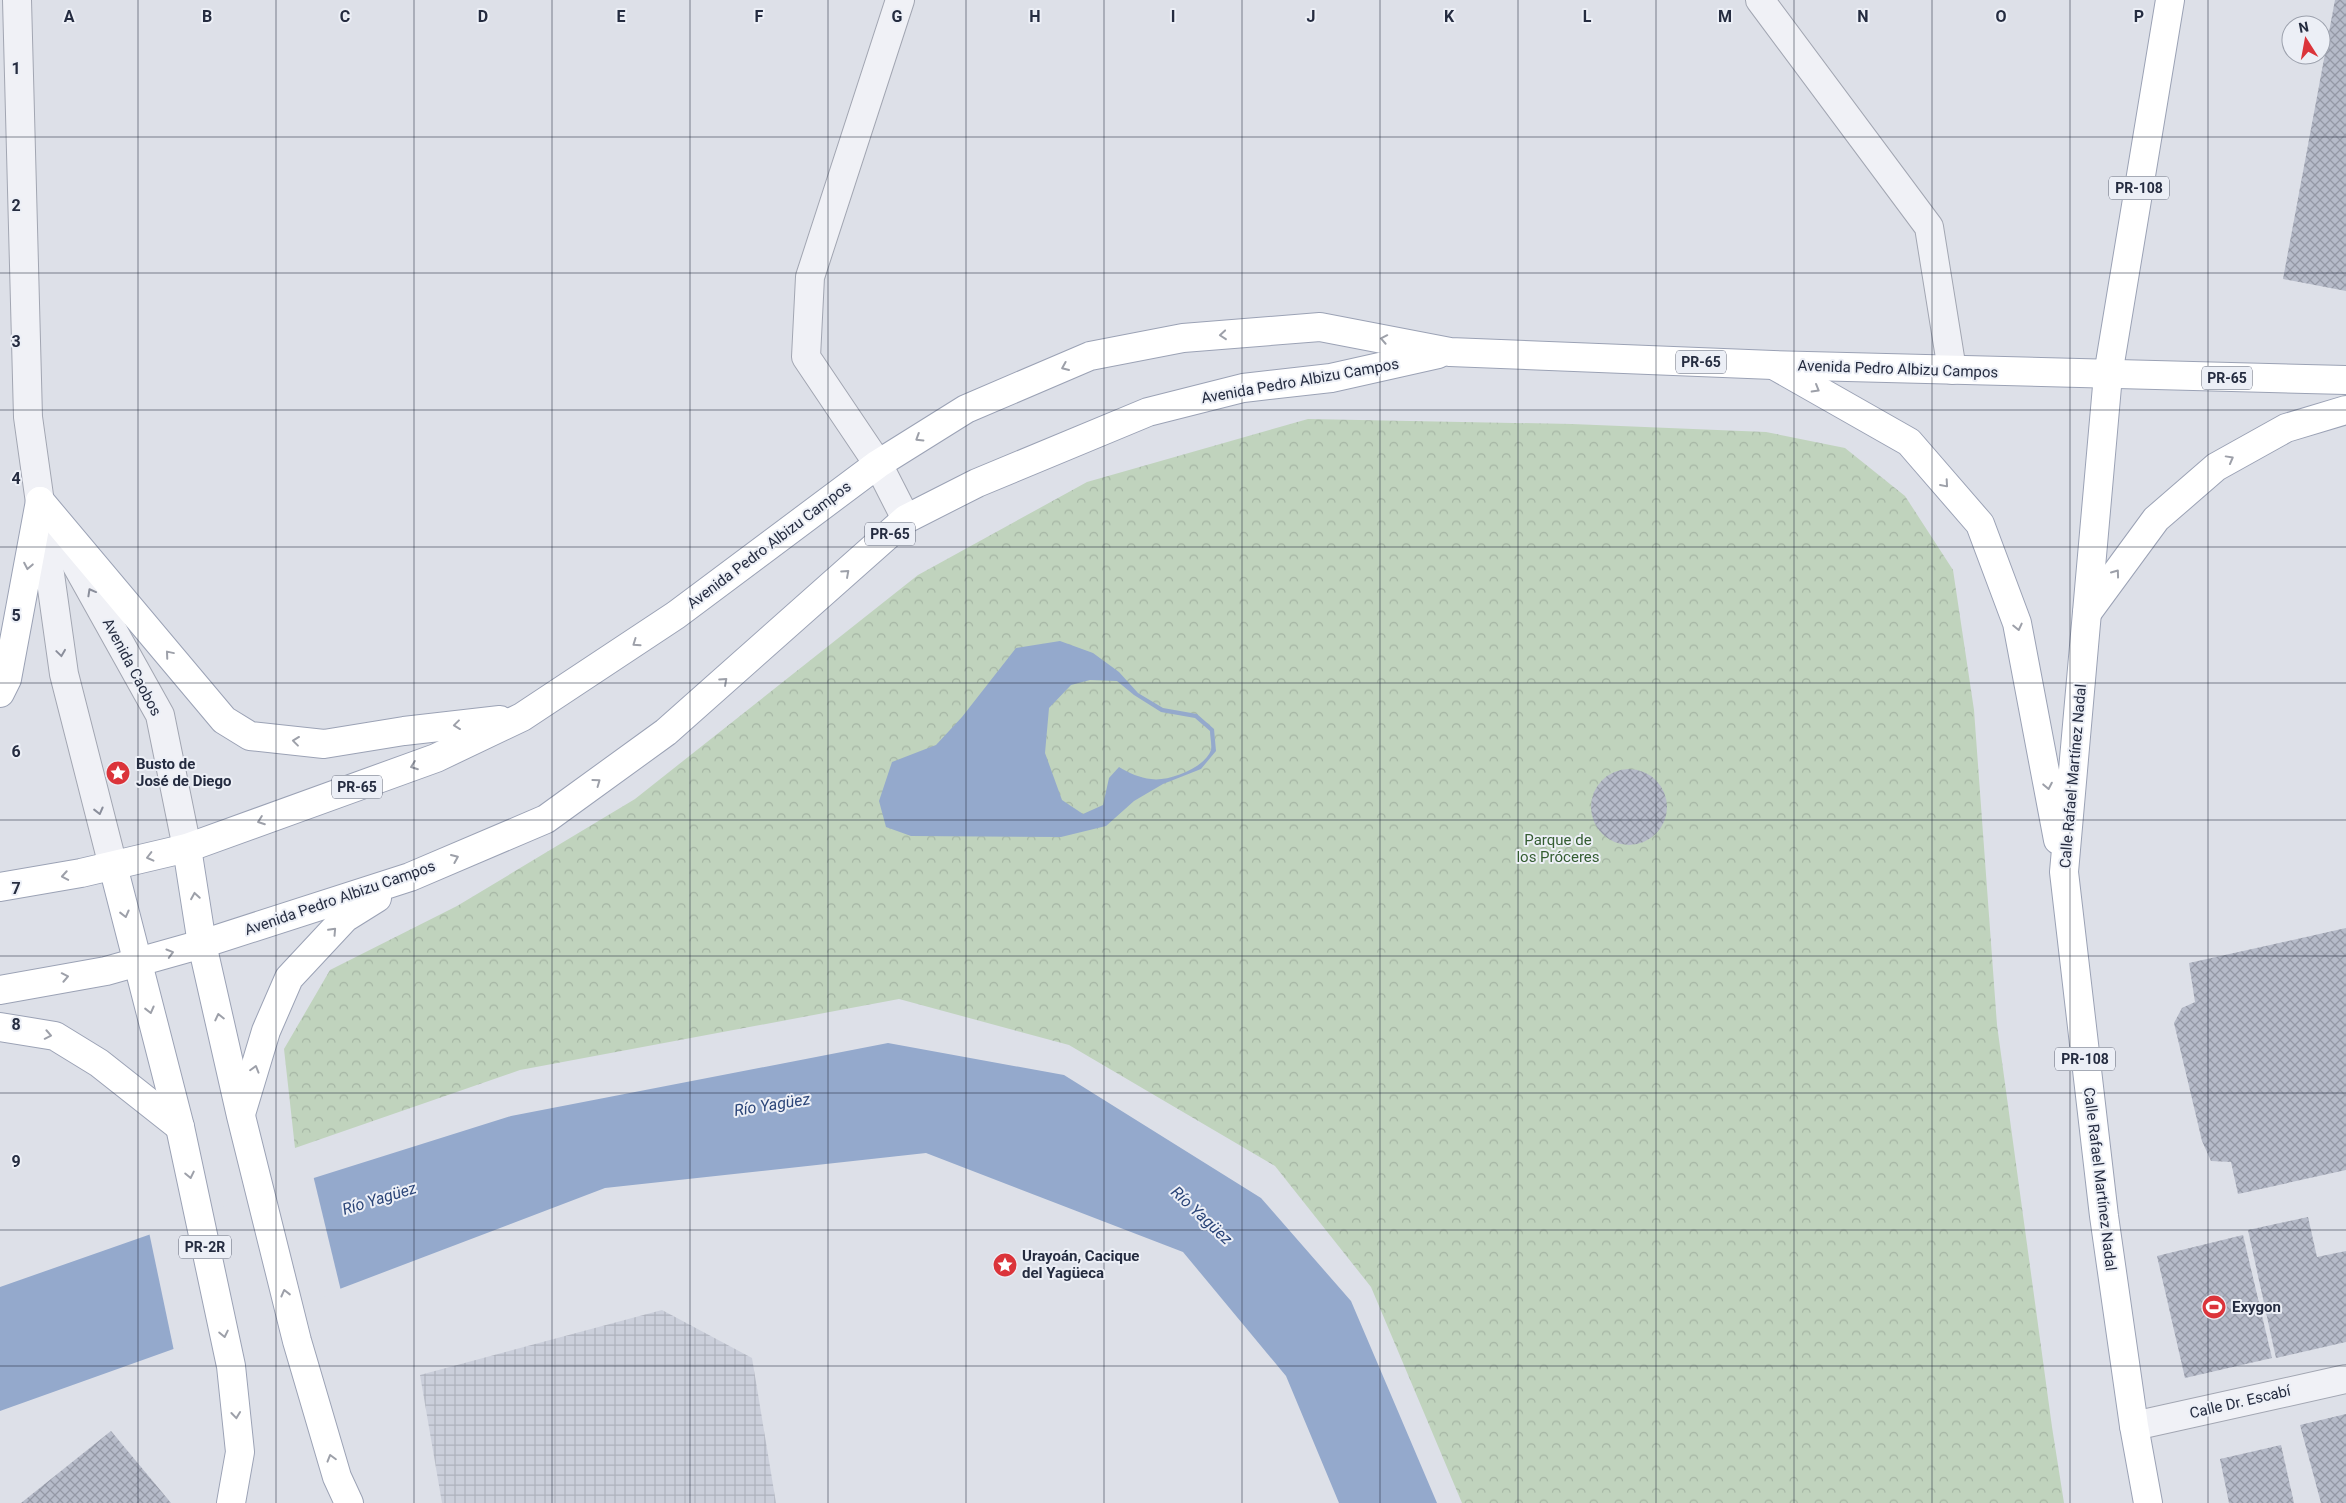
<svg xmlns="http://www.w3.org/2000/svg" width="2346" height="1503" viewBox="0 0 2346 1503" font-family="Roboto,sans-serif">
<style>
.industrial{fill:url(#industrial-grid)}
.park{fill:url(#park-crowns)}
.water{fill:#94a9cc;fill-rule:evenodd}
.pier{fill:#dde0e8}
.building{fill:url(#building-cross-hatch)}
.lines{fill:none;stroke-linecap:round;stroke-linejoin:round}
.minor-casing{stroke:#a2a6b2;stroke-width:30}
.primary-casing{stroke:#9ba2b5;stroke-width:30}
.minor{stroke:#f0f1f6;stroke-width:28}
.primary{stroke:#fff;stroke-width:28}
.oneway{stroke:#9da0a9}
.oneway2{stroke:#8a8e9b}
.grid{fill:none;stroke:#252c40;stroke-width:1;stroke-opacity:0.55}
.labels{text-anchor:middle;stroke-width:4;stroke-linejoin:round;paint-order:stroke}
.shield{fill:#eceff6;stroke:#616677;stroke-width:1}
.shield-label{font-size:14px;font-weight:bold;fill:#252c40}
.street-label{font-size:15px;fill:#252c40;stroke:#eceff6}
.poi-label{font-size:15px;font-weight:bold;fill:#252c40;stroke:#eceff6;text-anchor:start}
.park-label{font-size:15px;fill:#345d31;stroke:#eceff6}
.water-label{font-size:16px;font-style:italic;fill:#2b4578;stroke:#eceff6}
.grid-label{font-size:16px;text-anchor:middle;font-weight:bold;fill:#252c40;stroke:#eceff6;stroke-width:4;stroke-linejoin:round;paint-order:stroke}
</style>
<defs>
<pattern id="industrial-grid" width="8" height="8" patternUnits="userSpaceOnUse" patternTransform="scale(1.25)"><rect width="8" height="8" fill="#cbcfdb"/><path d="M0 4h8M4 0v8" fill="none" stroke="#aeb2bd"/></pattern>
<pattern id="park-crowns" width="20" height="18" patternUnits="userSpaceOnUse" patternTransform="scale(1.25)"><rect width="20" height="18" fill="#c0d3bd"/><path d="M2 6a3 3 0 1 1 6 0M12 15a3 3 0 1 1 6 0" fill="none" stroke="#a5b5a4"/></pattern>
<pattern id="building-cross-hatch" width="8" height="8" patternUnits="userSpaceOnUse" patternTransform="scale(1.25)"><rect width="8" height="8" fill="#b6bbc9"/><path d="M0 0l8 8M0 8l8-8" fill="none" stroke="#9498a5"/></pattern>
</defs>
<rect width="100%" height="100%" fill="#dde0e8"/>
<polygon class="industrial" points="662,1310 752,1358 776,1503 442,1503 420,1375"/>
<polygon class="park" points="1308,419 1572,424 1766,432 1845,448 1905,496 1953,570 1974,710 1997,1025 2052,1427 2064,1503 1462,1503 1371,1287 1275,1166 1069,1045 899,999 520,1070 295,1148 284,1049 330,970 457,906 635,799 918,575 1087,482"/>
<g class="water">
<path d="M1060 641 1093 653 1119 672 1138 693 1163 708 1197 714 1214 729 1216 751 1201 769 1163 784 1134 801 1106 826 1061 837 911 836 886 827 879 801 892 762 936 745 962 717 1016 648ZM1090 680 1117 681 1134 695 1161 712 1195 718 1210 731C1210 736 1212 745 1211 750 1205 768 1168 782 1151 779 1140 778 1129 773 1119 767L1109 778 1103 805 1083 814 1062 800 1045 753 1049 708 1071 685Z"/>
<polygon points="888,1043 1064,1075 1261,1198 1351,1301 1437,1503 1339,1503 1286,1376 1183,1252 926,1153 605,1188 316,1298 0,1411 0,1287 282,1188 511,1116"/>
</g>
<polygon class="pier" points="313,1175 341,1291 174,1351 149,1232"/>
<g class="building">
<polygon points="2335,0 2346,0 2346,291 2283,279"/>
<circle cx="1629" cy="807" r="38"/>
<polygon points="2346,928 2346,1170 2238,1194 2231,1162 2211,1161 2202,1141 2174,1023 2182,1008 2195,1002 2189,963"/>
<polygon points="2308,1217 2317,1257 2346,1251 2346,1342 2276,1358 2248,1230"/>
<polygon points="2243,1235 2272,1358 2185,1378 2157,1256"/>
<polygon points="2346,1414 2346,1503 2321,1503 2300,1425"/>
<polygon points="111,1431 171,1503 21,1503"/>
<polygon points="2281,1445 2294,1503 2229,1503 2220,1459"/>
</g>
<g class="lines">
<defs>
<g id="minor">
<polyline points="17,0 28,417 64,674 113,866"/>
<polyline points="900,0 810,277 806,357 878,464 906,519"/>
<polyline points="1760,0 1929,227 1952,370"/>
<polyline points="58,532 160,715 187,848"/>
<polyline points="2134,1426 2346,1379"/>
</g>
<g id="primary">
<polyline points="1777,367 1909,442 1980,524 2017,623 2058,840"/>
<polyline points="40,501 224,720 250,736 324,744 404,731 500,720"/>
<polyline points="2087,613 2156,519 2216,467 2286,428 2346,410"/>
<polyline points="0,693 7,679 40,501"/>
<polyline points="187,848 202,944 241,1116 297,1341 337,1477 349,1503"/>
<polyline points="113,866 180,1127 231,1366 240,1452 231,1503"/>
<polyline points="0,887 81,873 187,848 436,758 522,717 676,615 878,464 966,409 1090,356 1183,338 1320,327 1450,352 1773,365 2346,380"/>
<polyline points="0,990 106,971 202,944 410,877 546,819 666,732 906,519 977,483 1148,412 1243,388 1331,378 1438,354"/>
<polyline points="0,1027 55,1036 99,1063 180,1127"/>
<polyline points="241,1114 266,1031 289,978 345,918 377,898"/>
<polyline points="2148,1503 2134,1426 2104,1216 2064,872 2108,375 2170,0"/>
</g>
</defs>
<use href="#minor" class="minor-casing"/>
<use href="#primary" class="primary-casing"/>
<use href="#minor" class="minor"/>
<use href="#primary" class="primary"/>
</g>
<defs><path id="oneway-chevron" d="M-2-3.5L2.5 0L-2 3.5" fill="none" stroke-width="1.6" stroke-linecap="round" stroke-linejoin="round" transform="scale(1.25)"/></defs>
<g class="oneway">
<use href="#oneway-chevron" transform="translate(1223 335) rotate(175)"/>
<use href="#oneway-chevron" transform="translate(1384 339) rotate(-169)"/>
<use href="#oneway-chevron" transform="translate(1065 367) rotate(157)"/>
<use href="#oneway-chevron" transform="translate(1816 389) rotate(30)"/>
<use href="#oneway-chevron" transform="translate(919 438) rotate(148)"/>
<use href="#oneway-chevron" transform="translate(2230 459) rotate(-29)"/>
<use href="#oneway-chevron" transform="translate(1945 484) rotate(49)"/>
<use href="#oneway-chevron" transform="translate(28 566) rotate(101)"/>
<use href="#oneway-chevron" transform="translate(846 573) rotate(-42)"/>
<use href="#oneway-chevron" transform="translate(2116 573) rotate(-54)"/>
<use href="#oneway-chevron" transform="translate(2018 627) rotate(77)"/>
<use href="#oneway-chevron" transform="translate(636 643) rotate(145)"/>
<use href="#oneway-chevron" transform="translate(169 654) rotate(-130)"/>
<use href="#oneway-chevron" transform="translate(724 681) rotate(-42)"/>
<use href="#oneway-chevron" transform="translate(457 725) rotate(173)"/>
<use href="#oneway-chevron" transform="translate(296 741) rotate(-173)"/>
<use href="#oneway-chevron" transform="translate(414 766) rotate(160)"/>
<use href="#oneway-chevron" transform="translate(597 782) rotate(-36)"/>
<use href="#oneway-chevron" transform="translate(2048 786) rotate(79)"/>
<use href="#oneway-chevron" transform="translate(261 821) rotate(160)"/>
<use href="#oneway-chevron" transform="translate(150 857) rotate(166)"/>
<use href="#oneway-chevron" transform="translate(455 858) rotate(-23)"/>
<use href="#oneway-chevron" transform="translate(65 876) rotate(170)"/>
<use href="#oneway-chevron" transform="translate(195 896) rotate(-99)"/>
<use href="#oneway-chevron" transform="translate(125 914) rotate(76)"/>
<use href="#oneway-chevron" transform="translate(333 931) rotate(-47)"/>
<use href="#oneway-chevron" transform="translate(170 953) rotate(-16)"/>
<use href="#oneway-chevron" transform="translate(65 977) rotate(-11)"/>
<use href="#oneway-chevron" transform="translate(150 1010) rotate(76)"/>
<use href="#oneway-chevron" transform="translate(219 1017) rotate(-103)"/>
<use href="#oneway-chevron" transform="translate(48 1035) rotate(11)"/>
<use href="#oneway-chevron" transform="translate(255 1069) rotate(-74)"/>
<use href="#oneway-chevron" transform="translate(190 1175) rotate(78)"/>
<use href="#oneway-chevron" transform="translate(285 1293) rotate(-104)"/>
<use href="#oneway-chevron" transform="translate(224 1334) rotate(78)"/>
<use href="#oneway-chevron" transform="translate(236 1415) rotate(84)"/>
<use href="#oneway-chevron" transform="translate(331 1458) rotate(-106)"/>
</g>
<g class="oneway2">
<use href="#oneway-chevron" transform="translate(91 592) rotate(-119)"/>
<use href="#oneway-chevron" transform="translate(61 653) rotate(82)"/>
<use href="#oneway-chevron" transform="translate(99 811) rotate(76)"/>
</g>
<path class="grid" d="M138 0V1503M276 0V1503M414 0V1503M552 0V1503M690 0V1503M828 0V1503M966 0V1503M1104 0V1503M1242 0V1503M1380 0V1503M1518 0V1503M1656 0V1503M1794 0V1503M1932 0V1503M2070 0V1503M2208 0V1503M0 137H2346M0 273H2346M0 410H2346M0 547H2346M0 683H2346M0 820H2346M0 956H2346M0 1093H2346M0 1230H2346M0 1366H2346"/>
<defs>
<symbol id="sight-disc" viewBox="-11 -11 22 22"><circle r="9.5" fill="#db343a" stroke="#eceff6"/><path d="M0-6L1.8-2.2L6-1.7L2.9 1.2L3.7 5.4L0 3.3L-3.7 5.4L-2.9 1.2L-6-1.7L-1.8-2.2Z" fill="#fff"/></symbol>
<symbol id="stadium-disc" viewBox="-11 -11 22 22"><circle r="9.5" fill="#db343a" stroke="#eceff6"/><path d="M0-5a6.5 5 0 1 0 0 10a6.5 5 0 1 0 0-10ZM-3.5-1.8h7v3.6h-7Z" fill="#fff"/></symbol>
</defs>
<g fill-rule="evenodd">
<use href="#sight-disc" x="104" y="759" width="28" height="28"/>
<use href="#sight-disc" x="991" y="1251" width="28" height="28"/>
<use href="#stadium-disc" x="2200" y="1293" width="28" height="28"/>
</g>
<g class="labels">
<g class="shield">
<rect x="2109" y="176.5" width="60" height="23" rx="4"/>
<rect x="1676" y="350.5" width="50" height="23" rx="4"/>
<rect x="2202" y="366.5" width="50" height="23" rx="4"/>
<rect x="865" y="522.5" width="50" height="23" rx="4"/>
<rect x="332" y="775.5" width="50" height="23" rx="4"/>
<rect x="2055" y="1047.5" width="60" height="23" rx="4"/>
<rect x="179" y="1235.5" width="52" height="23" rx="4"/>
</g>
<g class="shield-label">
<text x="2139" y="193">PR-108</text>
<text x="1701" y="367">PR-65</text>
<text x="2227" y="383">PR-65</text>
<text x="890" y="539">PR-65</text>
<text x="357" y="792">PR-65</text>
<text x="2085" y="1064">PR-108</text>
<text x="205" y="1252">PR-2R</text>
</g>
<g class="street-label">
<text transform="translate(1898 369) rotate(2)" y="5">Avenida Pedro Albizu Campos</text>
<text transform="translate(1300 381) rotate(-10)" y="5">Avenida Pedro Albizu Campos</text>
<text transform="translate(769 545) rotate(-37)" y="5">Avenida Pedro Albizu Campos</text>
<text transform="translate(132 667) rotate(62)" y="5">Avenida Caobos</text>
<text transform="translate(2073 776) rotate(-85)" y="5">Calle Rafael Martínez Nadal</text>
<text transform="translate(340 898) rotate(-19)" y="5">Avenida Pedro Albizu Campos</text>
<text transform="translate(2100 1179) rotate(83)" y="5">Calle Rafael Martínez Nadal</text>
<text transform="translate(2240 1402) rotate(-13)" y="5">Calle Dr. Escabí</text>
</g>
<g class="poi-label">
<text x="136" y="769">Busto de<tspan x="136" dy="17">José de Diego</tspan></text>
<text x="1022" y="1261">Urayoán, Cacique<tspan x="1022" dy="17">del Yagüeca</tspan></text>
<text x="2232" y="1312">Exygon</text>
</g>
<g class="park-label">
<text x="1558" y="845">Parque de<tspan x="1558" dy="17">los Próceres</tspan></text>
</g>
<g class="water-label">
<text transform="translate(772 1104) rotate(-9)" y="6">Río Yagüez</text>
<text transform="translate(379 1198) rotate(-17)" y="6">Río Yagüez</text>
<text transform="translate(1202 1215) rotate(43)" y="6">Río Yagüez</text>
</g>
</g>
<g class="grid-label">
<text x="69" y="22">A</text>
<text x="207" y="22">B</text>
<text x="345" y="22">C</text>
<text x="483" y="22">D</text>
<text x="621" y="22">E</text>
<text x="759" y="22">F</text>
<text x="897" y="22">G</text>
<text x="1035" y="22">H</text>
<text x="1173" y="22">I</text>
<text x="1311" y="22">J</text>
<text x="1449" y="22">K</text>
<text x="1587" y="22">L</text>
<text x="1725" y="22">M</text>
<text x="1863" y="22">N</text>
<text x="2001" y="22">O</text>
<text x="2139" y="22">P</text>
<text x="16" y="74">1</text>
<text x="16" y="211">2</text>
<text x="16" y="347">3</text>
<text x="16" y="484">4</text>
<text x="16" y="621">5</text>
<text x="16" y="757">6</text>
<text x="16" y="894">7</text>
<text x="16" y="1030">8</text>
<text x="16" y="1167">9</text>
</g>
<g transform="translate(2306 40) rotate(349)"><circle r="24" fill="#eceff6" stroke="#9ca1ad"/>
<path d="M0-4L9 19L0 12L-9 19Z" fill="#db343a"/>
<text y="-8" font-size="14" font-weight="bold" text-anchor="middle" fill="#252c40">N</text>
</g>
</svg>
